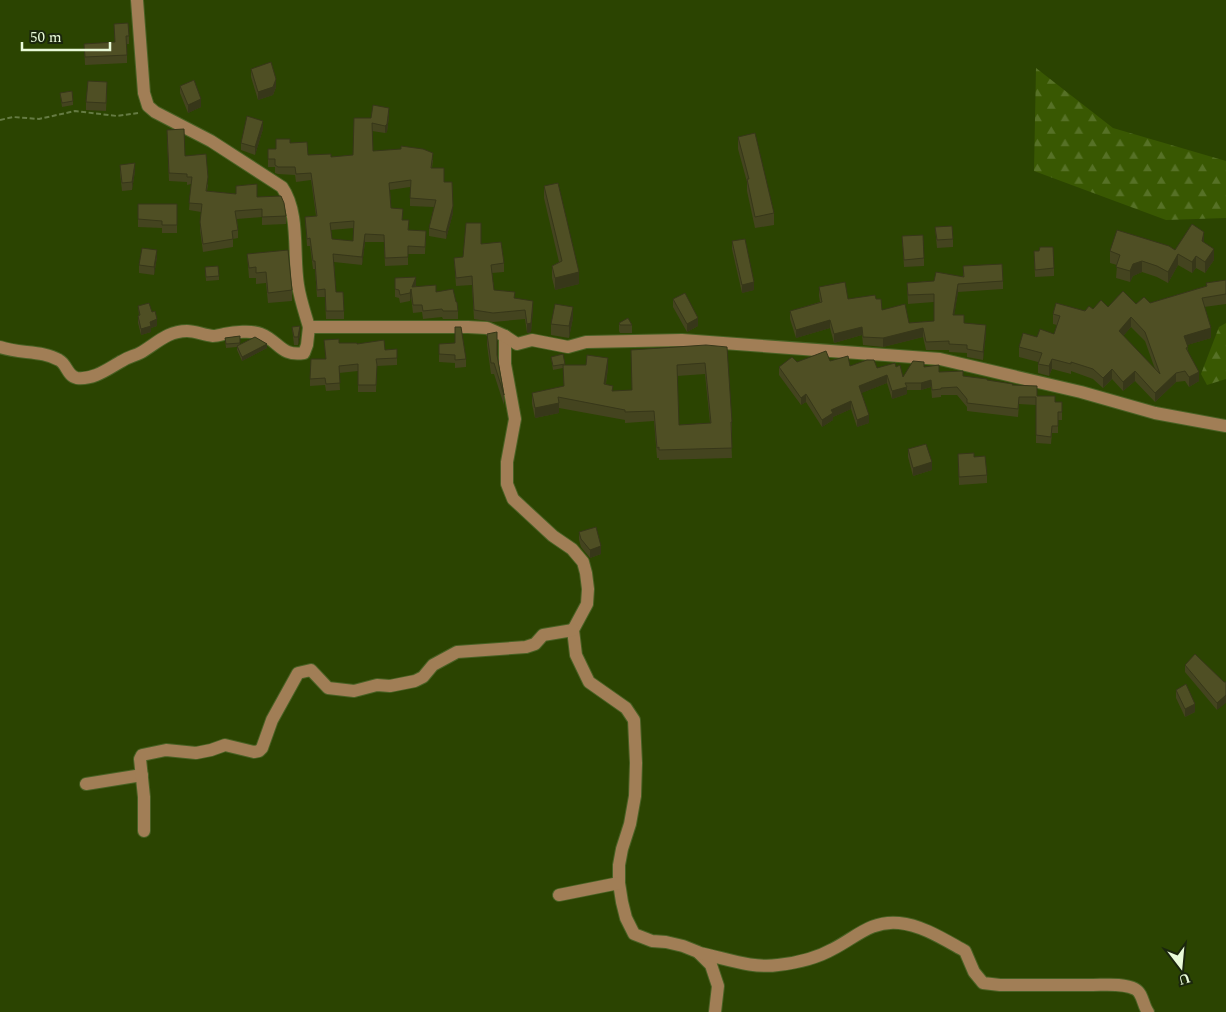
<svg xmlns="http://www.w3.org/2000/svg" width="1226" height="1012" viewBox="0 0 1226 1012" font-family="Spectral,serif">
<style>
.forest{fill:url(#forest-firs)}
.lines{fill:none;stroke-linecap:round;stroke-linejoin:round}
.minor-casing{stroke:#496124;stroke-width:14}
.path{stroke:#657b43;stroke-width:2;stroke-dasharray:5 2.5;stroke-linecap:butt}
.minor{stroke:#a17e56;stroke-width:12}
.wall{fill:#44441f;fill-rule:evenodd}
.shaded-wall{fill:#373719}
.building{fill:#4f4f24;stroke:#373719;fill-rule:evenodd}
</style>
<defs>
<pattern id="forest-firs" width="22" height="20" patternUnits="userSpaceOnUse" patternTransform="scale(1.25)"><rect width="22" height="20" fill="#395802"/><path d="M5 1l3.5 6h-7zM16 11l3.5 6h-7z" fill="#567126"/></pattern>
</defs>
<rect width="100%" height="100%" fill="#2b4401"/>
<g class="forest">
<polygon points="1036,68 1113,128 1226,161 1226,218 1166,220 1034,171"/>
<polygon points="1226,323 1226,379 1207,385 1201,374 1219,327"/>
</g>
<g class="lines">
<defs>
<g id="minor">
<path d="M137 0 144 93 148 106 155 112 211 141 282 187C300 213 293 254 298 285 300 299 305 313 309 327"/>
<polyline points="505,336 505,364 515,419 507,462 507,484 513,499 553,536 572,549 583,562 586,573 588,589 587,604 573,630 576,655 589,682 626,708 634,720 636,763 635,796 630,824 622,849 619,865 619,883 622,902 626,918 634,934 652,941 666,942 683,946 698,952 711,965 718,986 715,1012"/>
<path d="M0 347C19 354 42 350 59 360 67 364 67 376 77 378 94 380 109 368 122 361 128 357 134 356 140 353 156 344 167 331 187 331 195 331 204 335 213 336 216 336 220 335 224 334 234 332 252 330 261 334 279 341 281 357 304 353L307 345 309 327H468L487 328 505 336 517 344 532 340 568 347 586 342 682 340 940 359 1081 392 1155 413 1226 426"/>
<polyline points="86,784 142,775"/>
<polyline points="144,831 144,797 140,759 142,755 166,750 196,753 211,750 225,745 254,752 259,751 262,748 272,720 298,673 311,670 328,688 354,691 377,685 390,686 415,681 423,677 433,665 457,652 526,647 535,644 543,635 573,630"/>
<polyline points="559,895 619,883"/>
<path d="M699 953C725 958 752 969 778 965 796 963 817 958 833 949 855 938 871 920 899 923 922 925 945 940 965 951L974 972 983 983 1000 985C1031 985 1062 985 1093 985 1105 985 1124 983 1135 989 1143 993 1143 1006 1148 1012"/>
</g>
</defs>
<use href="#minor" class="minor-casing"/>
<polyline class="path" points="0,120 13,117 39,119 75,111 117,116 138,113"/>
<use href="#minor" class="minor"/>
</g>
<g class="wall">
<polygon points="114,24 129,36 129,44 127,44 127,63 85,65 84,44 115,42"/>
<polygon points="251,69 276,87 273,95 258,100 251,77"/>
<polygon points="180,86 201,107 188,113 180,93"/>
<polygon points="107,90 106,111 86,110 86,102"/>
<polygon points="60,93 73,101 73,105 62,107"/>
<path d="M389 116 387 132 385 133 372 131 373 151 433 160 432 168 444 182 453 213 446 239 429 236V228L434 207 410 206V187L390 190 391 208 403 220 409 230 426 231 425 254H408V265L385 266 384 242H365L362 265 334 262 336 292 344 311V319H326L325 297H317L315 269H313L310 246H307L305 217 316 216 311 180 296 182 295 175 278 174 275 173V167H268V149H276L290 143 308 155 331 157 353 155 371 118ZM354 228 353 241 332 239 331 230Z"/>
<polygon points="263,129 255,155 241,150 241,143"/>
<polygon points="738,137 774,213 774,225 755,228 747,191 747,182 738,149"/>
<polygon points="167,138 185,156 208,185 207,191 236,194 236,186 257,197 286,216 286,224 262,225 262,217 237,219 238,230 238,238 233,239 233,247 203,252 200,230 201,212 189,210 191,184 187,185 187,182 169,181"/>
<polygon points="120,165 135,171 132,190 122,191 120,173"/>
<polygon points="544,186 579,284 555,290 552,278 552,266 559,262 544,198"/>
<polygon points="138,204 177,204 177,233 162,233 162,228 138,227"/>
<polygon points="935,227 953,239 953,247 937,248"/>
<polygon points="902,236 924,258 924,266 904,267"/>
<polygon points="732,241 754,290 742,293 732,249"/>
<polygon points="1204,243 1214,260 1205,273 1196,268 1192,273 1178,265 1168,283 1157,277 1142,272 1133,276 1130,282 1116,278 1117,265 1110,263 1110,251 1175,250"/>
<polygon points="481,244 504,263 504,272 492,273 494,290 515,298 533,309 531,332 527,333 525,319 493,322 474,319 472,285 456,286 454,258 463,257"/>
<polygon points="1034,251 1054,268 1054,276 1035,277"/>
<polygon points="247,254 292,290 292,301 268,303 266,283 256,284 256,278 249,278"/>
<polygon points="157,257 154,275 139,273 139,265"/>
<polygon points="963,266 1003,281 1003,289 958,292 954,315 964,323 986,333 983,360 967,357 967,353 949,352 949,350 926,350 923,337 883,347 863,345 862,335 834,343 830,328 796,338 790,319 790,311 820,302 819,296 819,287 848,299 876,299 882,310 909,323 934,321 934,302 908,304 907,283 934,281 963,276"/>
<polygon points="205,267 219,276 219,280 206,281"/>
<polygon points="395,278 416,285 416,286 436,292 456,302 458,311 458,319 443,319 442,317 423,319 422,312 413,313 411,297 410,301 400,303 399,298 395,297"/>
<path d="M1226 280V304L1204 307 1211 338 1187 345 1188 351 1199 381 1189 387 1185 381 1176 382 1155 402 1135 381 1123 391 1112 379 1103 388 1093 379 1071 371V374L1052 369 1049 376 1038 373V362L1019 357V347L1037 337 1054 334 1057 325 1053 324V314L1136 304 1150 303 1206 286V283ZM1131 327 1145 341 1155 369 1123 336Z"/>
<polygon points="673,299 698,326 687,332 673,307"/>
<polygon points="138,306 152,312 157,326 151,328 151,332 141,335 138,323 138,316 139,316"/>
<polygon points="573,318 569,338 551,335 551,324"/>
<polygon points="619,323 632,325 632,333 620,333 619,331"/>
<polygon points="292,327 300,334 298,345 294,345"/>
<polygon points="487,334 497,355 504,395 504,405 494,374 491,374 487,345"/>
<polygon points="240,336 240,344 267,348 242,361 237,350 237,347 226,348 225,338"/>
<polygon points="324,340 339,343 357,344 385,350 397,349 397,365 377,366 376,392 358,392 358,371 339,373 340,390 326,391 325,385 310,386 310,379 326,359"/>
<polygon points="439,344 466,359 466,367 455,368 455,363 439,362"/>
<path d="M706 345 732 422V433H731L732 458 659 460V458H657L654 421 625 423V420L559 408V413L535 418 532 404V393L564 387 563 368 553 370 551 357 563 354 565 365 608 368 606 384 613 391 632 390ZM705 374 710 423 679 425 677 376Z"/>
<polygon points="830,361 850,366 877,368 896,367 903,377 924,367 939,372 1013,385 1037,396 1055,402 1062,402 1062,420 1058,420 1058,433 1052,433 1051,444 1036,443 1036,405 1019,404 1018,417 967,411 967,407 957,395 941,395 941,397 932,398 931,387 921,390 907,390 907,394 892,399 887,383 861,393 869,423 857,427 851,409 833,417 833,420 822,427 806,402 801,405 779,375 779,367 797,362"/>
<polygon points="908,449 932,470 913,476 908,457"/>
<polygon points="958,454 974,457 987,475 987,483 959,485"/>
<polygon points="579,532 601,554 590,558 581,547 579,540"/>
<polygon points="1185,665 1224,682 1217,710 1185,672"/>
<polygon points="1176,690 1195,712 1185,717 1176,698"/>
</g>
<g class="shaded-wall">
<polygon points="276,79 276,87 273,95 258,100 258,92"/>
<polygon points="201,99 201,107 188,113 188,105"/>
<polygon points="389,108 389,116 387,132 385,133 385,126"/>
<polygon points="263,121 263,129 255,155 255,147"/>
<polygon points="135,163 135,171 132,190 132,182"/>
<polygon points="453,206 453,213 446,239 446,232"/>
<polygon points="1204,232 1204,243 1202,241"/>
<polygon points="365,234 365,242 362,265 362,257"/>
<polygon points="1214,249 1214,260 1205,273 1205,262"/>
<polygon points="157,250 157,257 154,275 154,267"/>
<polygon points="1178,254 1178,265 1168,283 1168,272"/>
<polygon points="1196,256 1196,268 1192,273 1192,262"/>
<polygon points="1142,261 1142,272 1133,276 1130,282 1130,271 1133,264"/>
<polygon points="579,272 579,284 555,290 555,278"/>
<polygon points="416,277 416,285 412,294 412,287"/>
<polygon points="754,282 754,290 742,293 742,285"/>
<polygon points="958,284 958,292 953,323 953,315"/>
<polygon points="411,289 411,297 410,301 410,293"/>
<polygon points="533,301 533,309 531,332 527,333 527,324"/>
<polygon points="573,307 573,318 569,338 569,326"/>
<polygon points="1131,317 1131,327 1119,341 1119,331"/>
<polygon points="698,318 698,326 687,332 687,324"/>
<polygon points="157,319 157,326 151,328 151,332 141,335 141,329 150,322"/>
<polygon points="830,320 830,328 796,338 796,330"/>
<polygon points="986,325 986,333 983,360 983,352"/>
<polygon points="300,326 300,334 298,345 298,337"/>
<polygon points="862,327 862,335 834,343 834,334"/>
<polygon points="923,328 923,337 883,347 883,338"/>
<polygon points="1211,328 1211,338 1184,346 1184,336"/>
<polygon points="267,344 267,348 242,361 242,357"/>
<polygon points="608,358 608,368 604,395 604,384"/>
<polygon points="1052,359 1052,369 1049,376 1049,366"/>
<polygon points="1112,369 1112,379 1103,388 1103,378"/>
<polygon points="1135,371 1135,381 1123,391 1123,382"/>
<polygon points="1199,372 1199,381 1189,387 1189,377"/>
<polygon points="1176,373 1176,382 1155,402 1155,393"/>
<polygon points="887,375 887,383 859,394 859,386"/>
<polygon points="931,380 931,387 921,390 921,383"/>
<polygon points="907,387 907,394 892,399 892,391"/>
<polygon points="806,394 806,402 801,405 801,398"/>
<polygon points="851,401 851,409 833,417 833,420 822,427 822,420 831,410"/>
<polygon points="559,403 559,413 535,418 535,408"/>
<polygon points="869,415 869,423 857,427 857,420"/>
<polygon points="932,462 932,470 913,476 913,468"/>
<polygon points="601,546 601,554 590,558 590,550"/>
<polygon points="1226,695 1226,703 1217,710 1217,703"/>
<polygon points="1195,704 1195,712 1185,717 1185,709"/>
</g>
<g class="building">
<polygon points="128,23 129,36 126,36 127,55 85,57 84,44 115,42 114,24"/>
<polygon points="271,62 276,79 273,87 258,92 251,69"/>
<polygon points="194,80 201,99 188,105 180,86"/>
<polygon points="88,81 107,82 106,103 86,102"/>
<polygon points="72,91 73,101 62,103 60,93"/>
<path d="M373 105 389 108 387 124 385 126 372 123 373 151 401 149V146L423 149 433 153 431 168H444V182H452L453 206 446 232 429 228 436 200 410 198 411 180 389 183 391 208 403 209 402 220H409L408 230 426 231 425 247 408 246V257L385 258 384 235 365 234 362 257 333 254 336 292H343L344 311H326L325 289 317 290 315 261H313L310 238 307 239 305 217 317 216 311 173 296 174 295 167H278L275 165V159H268V149H276V139H290V143L307 142 308 155 331 154V157L353 155 354 118H371ZM354 221 353 241 332 239 330 223Z"/>
<polygon points="247,116 263,121 255,147 241,143"/>
<polygon points="184,129 185,156 206,154 208,177 206,191 236,194 236,186 257,184 257,197 281,196 284,203 286,216 262,217 262,209 235,211 238,230 232,231 233,239 203,244 200,222 202,204 189,203 192,177 187,177 187,174 169,173 167,130"/>
<polygon points="755,133 774,213 755,217 747,179 749,179 738,137"/>
<polygon points="135,163 132,182 122,183 120,165"/>
<polygon points="558,183 579,272 555,278 552,266 562,261 544,186"/>
<polygon points="138,204 177,204 177,225 162,225 162,221 138,219"/>
<polygon points="466,223 481,223 481,244 501,242 504,263 491,265 494,290 515,292 514,298 533,301 531,323 527,324 525,310 493,313 474,310 472,276 456,278 454,258 463,257"/>
<polygon points="1192,224 1204,232 1202,241 1214,249 1205,262 1196,256 1192,262 1178,254 1168,272 1157,266 1142,261 1133,264 1130,271 1116,267 1120,255 1110,251 1117,230 1169,246 1175,250"/>
<polygon points="952,226 953,239 937,240 935,227"/>
<polygon points="923,235 924,258 904,260 902,236"/>
<polygon points="745,239 754,282 742,285 732,241"/>
<polygon points="1040,247 1053,247 1054,268 1035,270 1034,251 1039,251"/>
<polygon points="142,248 157,250 154,267 139,265"/>
<polygon points="288,250 292,290 268,293 266,272 256,273 256,267 249,268 247,254"/>
<polygon points="1002,264 1003,281 958,284 953,315 964,315 964,323 986,325 983,352 967,349 967,345 949,344 949,341 926,342 923,328 883,338 863,337 862,327 834,334 830,320 796,330 790,311 822,302 819,287 845,282 848,299 875,295 876,299 881,299 882,310 905,304 909,323 934,321 934,294 908,295 907,283 934,281 936,272 964,277 963,266"/>
<polygon points="218,266 219,276 206,277 205,267"/>
<polygon points="416,277 412,287 436,285 436,292 453,289 456,302 457,302 458,311 443,311 442,309 423,311 422,305 413,305 411,289 410,293 400,295 399,290 395,289 395,278"/>
<path d="M1226 280V294L1202 298 1211 328 1184 336 1188 347 1186 348 1199 372 1189 377 1185 371 1176 373 1155 393 1135 371 1123 382 1112 369 1103 378 1093 369 1071 362V364L1052 359 1049 366 1038 364 1042 353 1019 347 1023 333 1037 337 1040 329 1054 334 1060 316 1053 314 1056 303 1085 311 1089 306 1093 309 1101 300 1108 307 1123 291 1136 304 1144 297 1150 303 1207 286 1206 283ZM1131 317 1145 332 1160 374 1119 331Z"/>
<polygon points="685,293 698,318 687,324 673,299"/>
<polygon points="149,303 152,312 155,311 157,319 150,322 151,326 141,329 138,316 140,315 138,306"/>
<polygon points="555,304 573,307 569,326 551,324"/>
<polygon points="628,318 632,325 620,325 619,323"/>
<polygon points="300,326 298,337 294,337 292,327"/>
<polygon points="455,327 461,327 466,359 455,360 455,355 439,354 439,344 455,343"/>
<polygon points="497,332 497,355 504,395 494,363 491,363 487,334"/>
<polygon points="240,336 240,343 226,344 225,338"/>
<polygon points="255,337 267,344 242,357 237,346"/>
<polygon points="339,339 339,343 357,343 357,344 384,340 385,350 397,349 397,358 376,359 377,365 376,385 358,385 358,364 339,366 340,383 326,384 325,378 310,379 311,359 326,359 324,340"/>
<path d="M706 345 727 347 732 422H731L732 448 659 450V447L657 448 654 411 625 412V410L558 397 559 403 535 408 532 393 564 386 563 365H586L587 355 608 358 604 384 613 386 612 391 632 390 631 350ZM705 363 711 423 679 425 677 365Z"/>
<polygon points="826,351 830,361 848,356 850,366 867,360 874,360 877,368 895,363 896,367 900,365 903,377 913,361 924,362 924,367 939,365 939,372 963,371 963,376 987,379 987,380 1013,384 1012,385 1037,386 1037,396 1055,396 1055,402 1062,402 1062,412 1058,412 1058,426 1052,426 1051,437 1036,435 1036,397 1019,397 1018,409 967,403 967,399 957,387 941,388 941,389 932,390 931,380 921,383 905,383 907,387 892,391 887,375 859,386 869,415 857,420 851,401 831,410 833,413 822,420 806,394 801,398 779,367 792,357 797,362"/>
<polygon points="563,354 565,364 553,366 551,357"/>
<polygon points="926,444 932,462 913,468 908,449"/>
<polygon points="974,453 974,457 985,456 987,475 959,477 958,454"/>
<polygon points="596,527 601,546 590,550 581,539 579,532"/>
<polygon points="1195,654 1224,682 1226,682 1226,695 1217,703 1185,665"/>
<polygon points="1186,684 1195,704 1185,709 1176,690"/>
</g>
<g transform="translate(1181 967) rotate(164)" stroke="#1b270d" stroke-width="4" paint-order="stroke">
<path d="M0-4L9 19L0 12L-9 19Z" fill="#e9fad9"/>
<text y="-8" font-size="14" font-weight="bold" text-anchor="middle" fill="#e9fad9">U</text>
</g>
<path d="M22 42v8h88v-8" fill="none" stroke="#e9fad9" stroke-width="2.5"/>
<text x="30" y="42" font-size="15" fill="#e9fad9" stroke="#1b270d" stroke-width="4" paint-order="stroke">50 m</text>
</svg>
